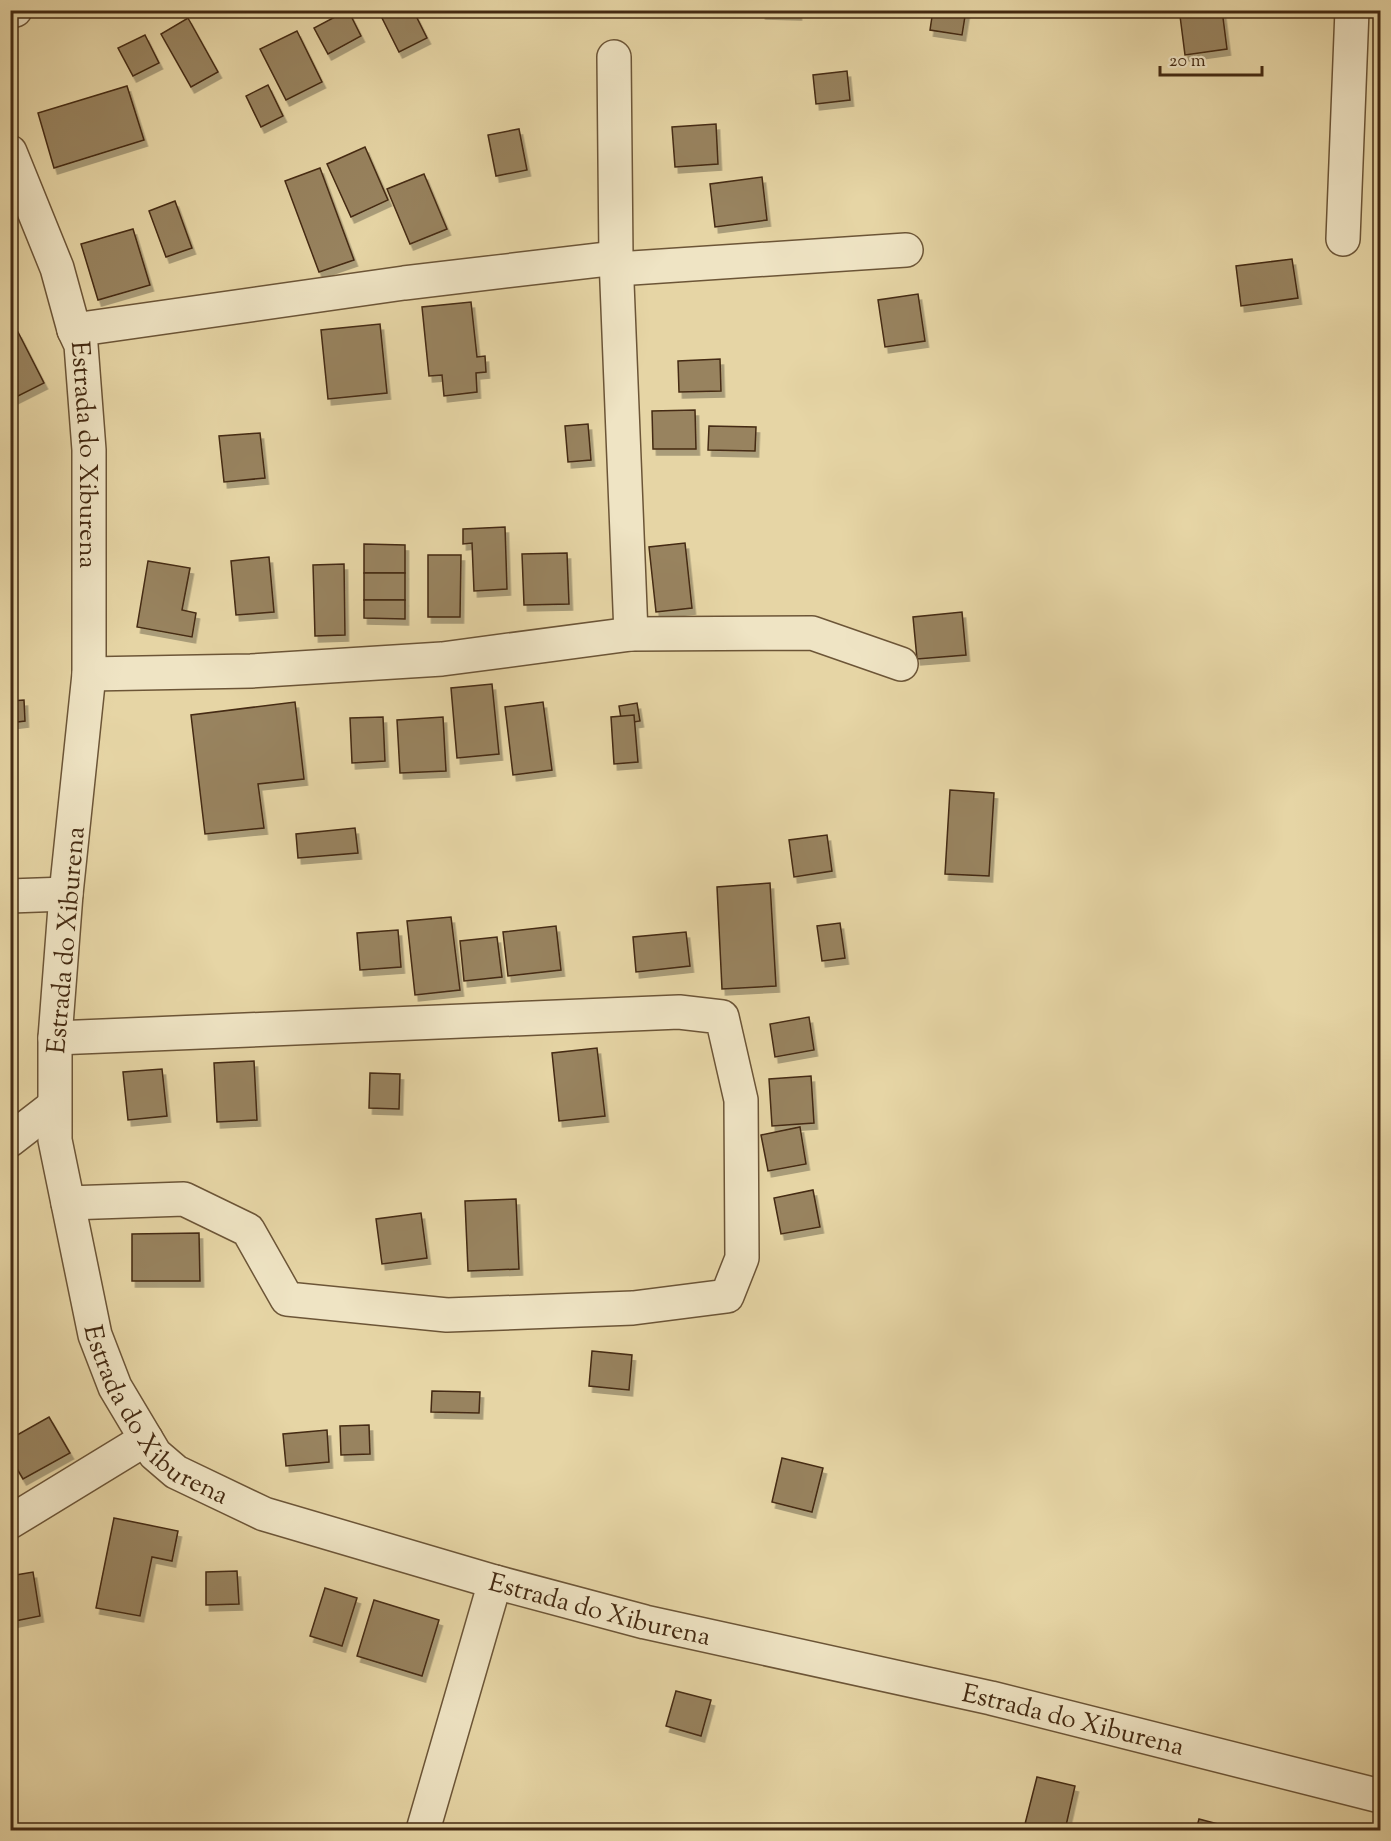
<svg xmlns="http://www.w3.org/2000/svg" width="1391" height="1841" viewBox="0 0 1391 1841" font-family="'Sorts Mill Goudy',serif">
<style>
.building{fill:#98835e;stroke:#442a12;stroke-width:1.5;filter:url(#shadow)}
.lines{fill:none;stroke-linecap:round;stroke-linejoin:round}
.street-casing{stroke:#6c5537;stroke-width:36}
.street{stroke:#efe4c4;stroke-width:33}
.labels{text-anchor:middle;stroke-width:4.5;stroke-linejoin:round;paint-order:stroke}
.street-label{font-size:26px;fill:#442a12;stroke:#efe4c4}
</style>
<defs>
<filter id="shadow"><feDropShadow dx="3.5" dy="6" stdDeviation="0" flood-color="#0004"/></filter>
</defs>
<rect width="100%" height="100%" fill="#e6d5a5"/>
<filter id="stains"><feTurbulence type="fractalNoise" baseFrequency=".00333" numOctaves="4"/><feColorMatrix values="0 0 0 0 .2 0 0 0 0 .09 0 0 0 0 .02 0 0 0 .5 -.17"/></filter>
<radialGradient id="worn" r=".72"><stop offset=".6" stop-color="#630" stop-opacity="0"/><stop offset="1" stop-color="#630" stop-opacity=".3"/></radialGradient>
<g class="building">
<polygon points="348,10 361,36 328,54 314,28"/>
<polygon points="378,10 413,10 427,38 399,52"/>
<polygon points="762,10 798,10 798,14 762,13"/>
<polygon points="933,10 966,10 962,35 930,30"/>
<polygon points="1222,10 1227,49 1185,55 1180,16"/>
<polygon points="188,18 218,72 191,87 161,34"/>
<polygon points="297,31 322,82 286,100 260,49"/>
<polygon points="145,35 159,63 133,76 118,48"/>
<polygon points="847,71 850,100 816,104 813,75"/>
<polygon points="268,85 283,116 261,127 246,96"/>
<polygon points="127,86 144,140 54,168 38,113"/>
<polygon points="716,124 718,164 675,167 672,127"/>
<polygon points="519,129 527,170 496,176 488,135"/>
<polygon points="365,147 388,200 351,217 327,164"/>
<polygon points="320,168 354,260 319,272 285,181"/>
<polygon points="424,174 447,229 410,244 387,189"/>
<polygon points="762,177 767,220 715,227 710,184"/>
<polygon points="175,201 192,248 166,257 149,211"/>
<polygon points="133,229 150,285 98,300 81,244"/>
<polygon points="1292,259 1298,298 1241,306 1236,266"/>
<polygon points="918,294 925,341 885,347 878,300"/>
<polygon points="471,302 477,357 485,356 486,372 476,373 477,392 444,396 442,375 429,376 422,307"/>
<polygon points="380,324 387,393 328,399 321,330"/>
<polygon points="18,332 44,383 10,400 10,337"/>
<polygon points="720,359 721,391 679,392 678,361"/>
<polygon points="695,410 696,449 653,449 652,411"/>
<polygon points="588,424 591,460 568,462 565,426"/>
<polygon points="709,426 756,427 755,451 708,450"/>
<polygon points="260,433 265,478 224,482 219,436"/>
<polygon points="505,527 507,589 474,591 472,543 463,544 463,529"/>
<polygon points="685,543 692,608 656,612 649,547"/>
<polygon points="364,544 405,545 405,573 364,573"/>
<polygon points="567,553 569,604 524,605 522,554"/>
<polygon points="428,555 461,555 460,617 428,617"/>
<polygon points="269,557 274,612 236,615 231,561"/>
<polygon points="148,561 190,568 182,610 196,613 192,637 137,627"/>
<polygon points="344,564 345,635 315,636 313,565"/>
<rect x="364" y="573" width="41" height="27"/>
<polygon points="364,600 405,600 405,619 364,618"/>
<polygon points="962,612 966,655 917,659 913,617"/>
<polygon points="492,684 499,754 457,758 451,688"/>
<polygon points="24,700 25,721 10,723 10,701"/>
<polygon points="295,702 304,779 258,784 264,828 205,834 191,715"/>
<polygon points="543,702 552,770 513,775 505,707"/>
<polygon points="637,703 640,721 622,724 619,706"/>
<polygon points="634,715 638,762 614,764 611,717"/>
<polygon points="383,717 385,761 352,763 350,718"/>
<polygon points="443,717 446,771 400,773 397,720"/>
<polygon points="950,790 994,793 989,876 945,874"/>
<polygon points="355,828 358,853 298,858 296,834"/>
<polygon points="827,835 832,871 794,877 789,840"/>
<polygon points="770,883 776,986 722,989 717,887"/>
<polygon points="451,917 460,990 415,995 407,921"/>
<polygon points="840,923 845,958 822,961 817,926"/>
<polygon points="556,926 561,970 508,976 503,932"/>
<polygon points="398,930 401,967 360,970 357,933"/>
<polygon points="686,932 690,966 636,972 633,937"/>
<polygon points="497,937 502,977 464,981 460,941"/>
<polygon points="809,1017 814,1050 775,1057 770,1024"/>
<polygon points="597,1048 605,1116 559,1121 552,1053"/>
<polygon points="254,1061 257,1120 217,1122 214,1063"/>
<polygon points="162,1069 167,1116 128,1120 123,1072"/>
<polygon points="370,1073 400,1074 399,1109 369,1108"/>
<polygon points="811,1076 814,1123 772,1126 769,1079"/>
<polygon points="800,1127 806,1164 768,1171 761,1135"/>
<polygon points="813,1190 820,1227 781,1234 774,1198"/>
<polygon points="516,1199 519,1269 468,1271 465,1201"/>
<polygon points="421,1213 427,1258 382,1264 376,1219"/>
<polygon points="199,1233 200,1281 132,1281 132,1234"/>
<polygon points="592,1351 632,1355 629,1390 589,1386"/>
<polygon points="432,1391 480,1392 479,1413 431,1412"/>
<polygon points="49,1417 70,1453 23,1479 10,1457 10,1439"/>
<polygon points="369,1425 370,1454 341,1455 340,1426"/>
<polygon points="327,1430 329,1462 286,1466 283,1434"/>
<polygon points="782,1458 823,1468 812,1512 772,1502"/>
<polygon points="114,1518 178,1531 172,1561 152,1557 140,1616 96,1608"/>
<polygon points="237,1571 239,1604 206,1605 206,1572"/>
<polygon points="33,1572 40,1616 10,1622 10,1576"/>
<polygon points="325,1588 357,1598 342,1646 310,1636"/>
<polygon points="374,1600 439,1620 422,1676 357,1656"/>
<polygon points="676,1691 711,1700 701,1736 666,1726"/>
<polygon points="1037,1777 1075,1786 1065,1830 1050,1830 1025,1824"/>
<polygon points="1199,1819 1233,1828 1232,1830 1196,1830"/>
</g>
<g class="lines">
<defs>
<g id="street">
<polyline points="10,11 15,10"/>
<polyline points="614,57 616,258 631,634"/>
<path id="s1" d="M10 152 57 268 74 330 81 345 89 450V674L66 894 55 1038V1140L95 1335 115 1387 155 1454 176 1472 264 1514 495 1582 645 1622 991 1698 1380 1796"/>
<polyline points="1343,239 1352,10"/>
<polyline points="617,269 906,250"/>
<polyline points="74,330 404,283 616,258"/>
<polyline points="89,674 251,671 442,659 631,634 812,633 901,664"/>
<polyline points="10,896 66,894"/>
<polyline points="55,1038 679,1012 722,1017 741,1100 742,1258 727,1296 633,1308 447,1315 287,1299 248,1230 184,1199 68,1203"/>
<polyline points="10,1140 54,1106"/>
<polyline points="10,1522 146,1439"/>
<polyline points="423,1830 495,1582"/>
</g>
</defs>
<use href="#street" class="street-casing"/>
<use href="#street" class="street"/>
</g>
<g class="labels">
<g class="street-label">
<text dy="9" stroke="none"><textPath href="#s1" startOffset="316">Estrada do Xiburena</textPath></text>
<text transform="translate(65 940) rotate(-85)" y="9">Estrada do Xiburena</text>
<text dy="9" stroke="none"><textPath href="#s1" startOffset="1306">Estrada do Xiburena</textPath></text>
<text dy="9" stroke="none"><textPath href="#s1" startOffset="1810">Estrada do Xiburena</textPath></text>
<text dy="9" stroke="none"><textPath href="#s1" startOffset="2296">Estrada do Xiburena</textPath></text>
</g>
</g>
<rect width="1391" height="1841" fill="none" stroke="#e6d5a5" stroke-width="36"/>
<rect x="12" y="12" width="1367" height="1817" fill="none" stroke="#442a12" stroke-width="3"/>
<rect x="18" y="18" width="1355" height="1805" fill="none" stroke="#442a12" stroke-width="1.5"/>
<path d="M1160 66v9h102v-9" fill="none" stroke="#442a12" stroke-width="3"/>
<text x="1169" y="66" font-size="18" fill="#442a12" stroke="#efe4c4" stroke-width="4.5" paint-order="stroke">20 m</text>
<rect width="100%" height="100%" filter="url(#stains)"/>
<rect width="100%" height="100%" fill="url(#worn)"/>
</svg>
